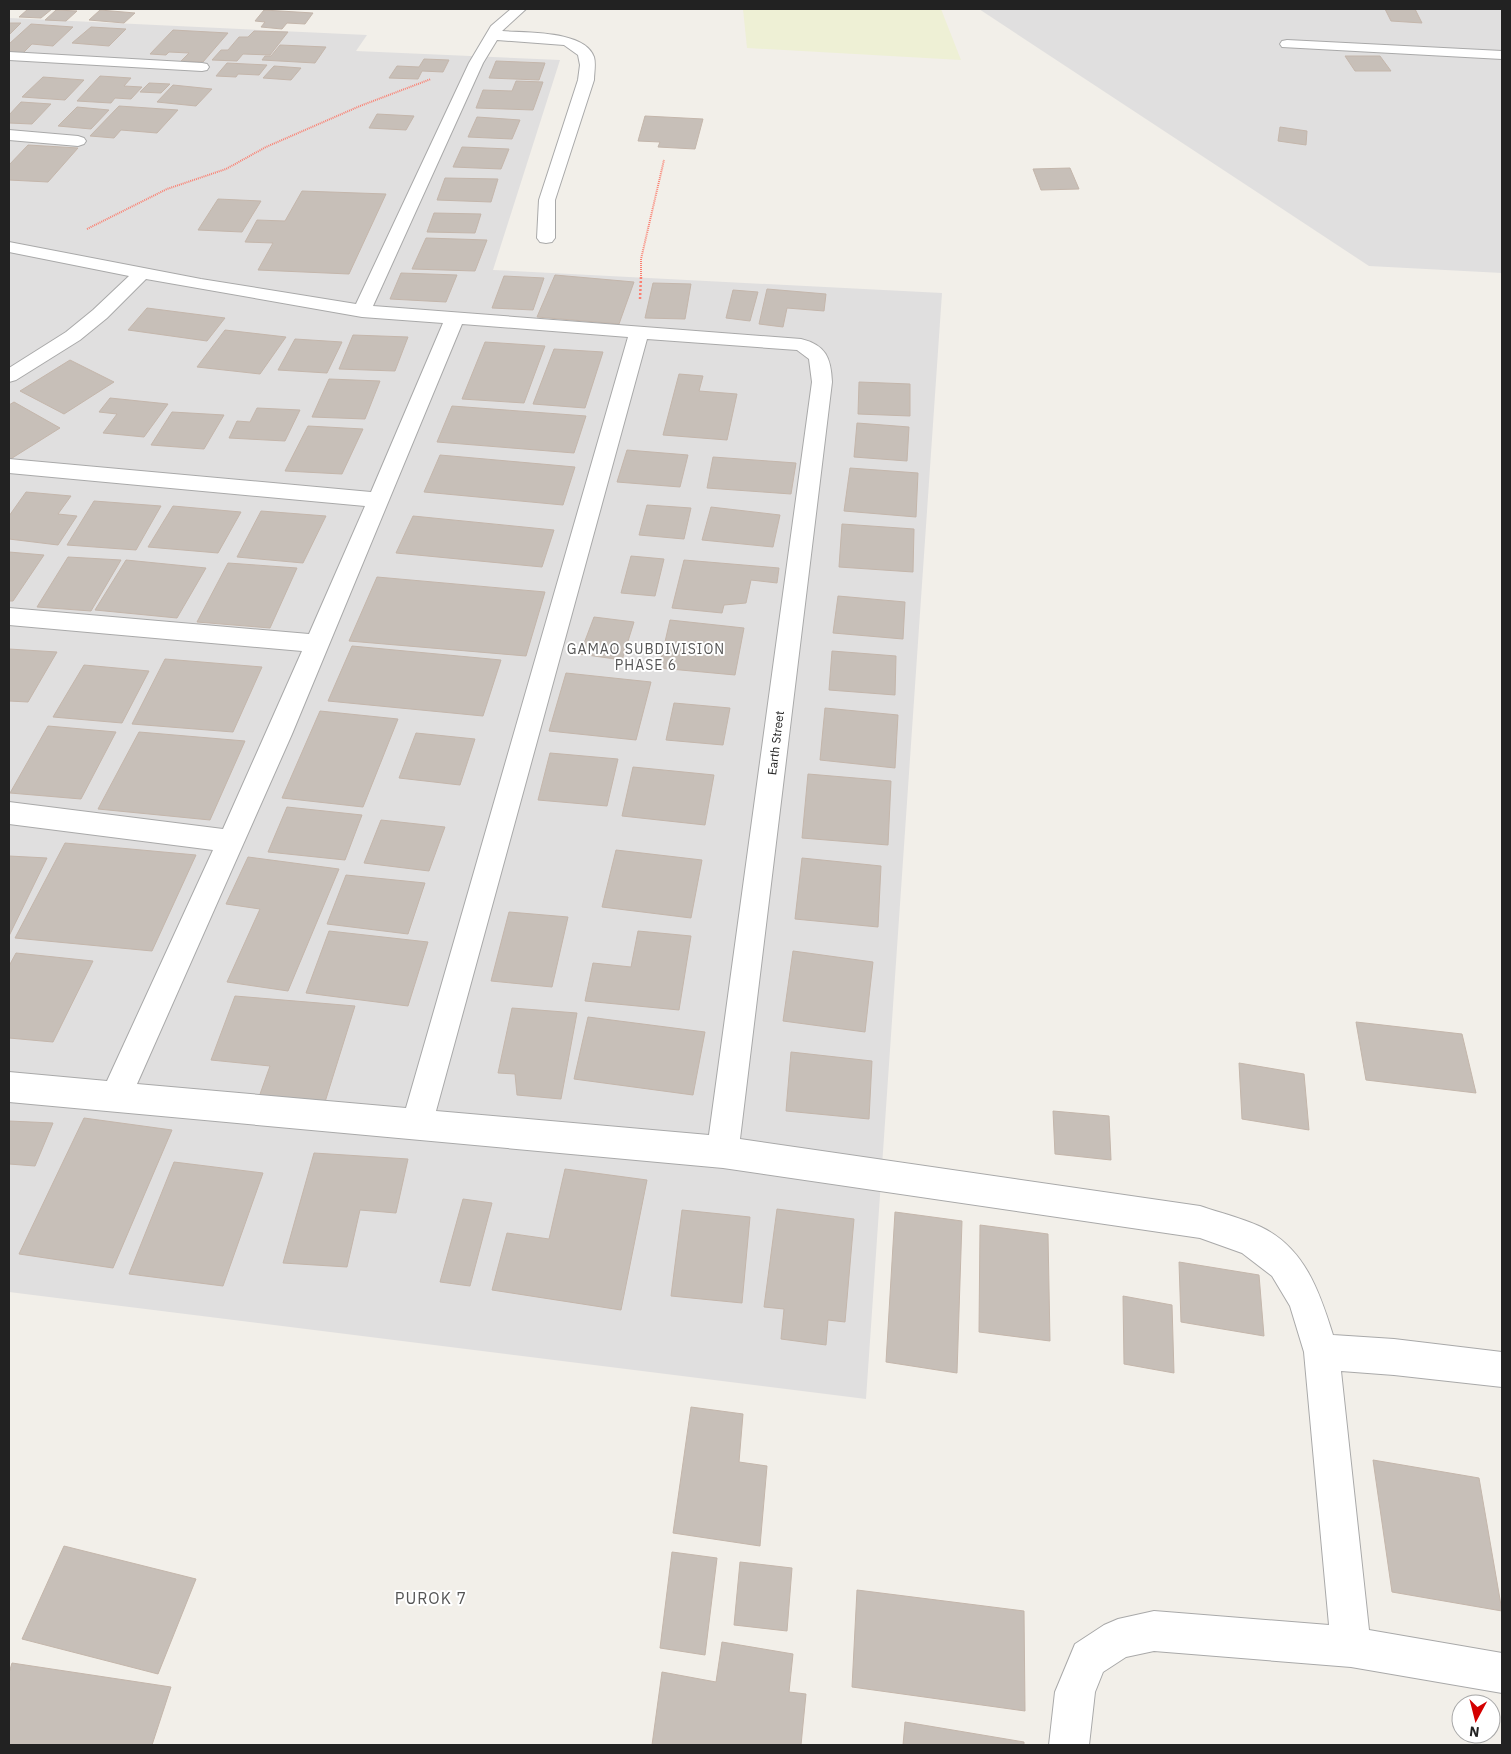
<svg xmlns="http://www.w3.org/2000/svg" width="1511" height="1754" viewBox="0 0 1511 1754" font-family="'IBM Plex Sans',sans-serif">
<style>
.residential{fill:#e0dfdf}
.farmland{fill:#eef0d5}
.building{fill:#c7bfb8;stroke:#c4b6ab}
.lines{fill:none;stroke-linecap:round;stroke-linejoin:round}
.minor-casing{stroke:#a9a9a9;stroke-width:2}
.path-far1{stroke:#fa8072;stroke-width:2;stroke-dasharray:1 1;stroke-linecap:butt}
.path{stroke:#fa8072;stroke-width:2.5;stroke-dasharray:2 2;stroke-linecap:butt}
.minor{fill:#fff;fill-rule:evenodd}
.labels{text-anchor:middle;stroke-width:4;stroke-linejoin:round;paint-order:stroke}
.street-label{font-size:12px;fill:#222;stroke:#fff}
.neighbourhood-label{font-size:14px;letter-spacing:1px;fill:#555;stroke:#fff}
.near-neighbourhood-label{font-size:16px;letter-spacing:1px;fill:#555;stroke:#fff}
</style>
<rect width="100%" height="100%" fill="#f2efe9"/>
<g class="residential">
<polygon points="979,9 1502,9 1502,273 1369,266"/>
<polygon points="9,18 367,35 356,51 560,60 493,270 942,293 866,1399 9,1292"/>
</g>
<polygon class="farmland" points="743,9 941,9 961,60 747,48"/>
<g class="building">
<polygon points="28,9 52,9 41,18 19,17"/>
<polygon points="1385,9 1415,9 1422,23 1391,21"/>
<polygon points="56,10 77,11 66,21 45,20"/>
<polygon points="100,10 135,13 124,23 89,20"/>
<polygon points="264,10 313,13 305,24 287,23 282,29 261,27 265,22 255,21"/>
<polygon points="9,23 21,23 9,35"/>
<polygon points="31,24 73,27 53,46 32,44 23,53 9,52 9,44"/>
<polygon points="91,27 126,29 109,46 72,43"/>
<polygon points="173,30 228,33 203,62 181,61 189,53 169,52 166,55 150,54"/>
<polygon points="254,31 288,32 270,55 243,54 237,61 212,60 221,50 228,50 239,37 248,37"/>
<polygon points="280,45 326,47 315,63 262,60 265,56 271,56"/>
<polygon points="1345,56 1380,56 1391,71 1355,71"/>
<polygon points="424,59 449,60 443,72 422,71 418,79 389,78 397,66 419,67"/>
<polygon points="496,61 545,63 539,80 489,78"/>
<polygon points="227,63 267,65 259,75 238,74 236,77 216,76"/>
<polygon points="274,66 301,68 291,80 263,78"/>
<polygon points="100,76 131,78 124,86 142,87 131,99 115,98 111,103 77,101"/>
<polygon points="43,77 84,80 65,100 22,97"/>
<polygon points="516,81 543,82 533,110 476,108 483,90 512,91"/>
<polygon points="149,83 170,84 161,93 140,92"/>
<polygon points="173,85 212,89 196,106 157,102"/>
<polygon points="21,102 51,104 32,124 9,123 9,115"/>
<polygon points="119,106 178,110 157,133 121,130 114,138 90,136"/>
<polygon points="77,107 109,110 91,129 58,126"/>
<polygon points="377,114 414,116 406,130 369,128"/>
<polygon points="645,116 703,119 695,149 658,147 660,142 638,141"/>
<polygon points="477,117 520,120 512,139 468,137"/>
<polygon points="1280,127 1307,131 1306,145 1278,141"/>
<polygon points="28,145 78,148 48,182 9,180 9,165"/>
<polygon points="462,147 509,149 501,169 453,167"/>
<polygon points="1070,168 1079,189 1041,190 1033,169"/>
<polygon points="445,178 498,179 491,202 437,200"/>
<polygon points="302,191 386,194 349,274 258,270 273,243 245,242 257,220 285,221"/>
<polygon points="218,199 261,201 242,232 198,230"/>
<polygon points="434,213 481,214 475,233 427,232"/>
<polygon points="426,238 487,240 475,271 412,269"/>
<polygon points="401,273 457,275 446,302 390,299"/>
<polygon points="555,275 634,282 619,324 537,317"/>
<polygon points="504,276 544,278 533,310 492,308"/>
<polygon points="653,283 691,284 685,319 645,318"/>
<polygon points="767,289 826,294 824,311 787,308 783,327 759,324"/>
<polygon points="733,290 758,292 750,321 726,318"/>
<polygon points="147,308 225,318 207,341 128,330"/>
<polygon points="225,330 286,337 260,374 197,367"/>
<polygon points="353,335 408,337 395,371 339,369"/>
<polygon points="295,339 342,342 327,373 278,370"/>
<polygon points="485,342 545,346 524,403 462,399"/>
<polygon points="554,349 603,352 585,408 533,404"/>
<polygon points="70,360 114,382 64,414 20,391"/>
<polygon points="679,374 703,376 699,391 737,394 727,440 663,435"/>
<polygon points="329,379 380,381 365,419 312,417"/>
<polygon points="859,382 910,384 910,416 858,414"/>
<polygon points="110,398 168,404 144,437 103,433 117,414 99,412"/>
<polygon points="14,402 60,428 9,460 9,405"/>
<polygon points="452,406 586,416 574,453 437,442"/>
<polygon points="257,408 300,410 285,441 229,438 237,421 250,422"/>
<polygon points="172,412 224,415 204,449 151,445"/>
<polygon points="857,423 909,427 907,461 854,457"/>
<polygon points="308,426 363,429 342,474 285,471"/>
<polygon points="627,450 688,455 680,487 617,482"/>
<polygon points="440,455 575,467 563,505 424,492"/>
<polygon points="713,457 796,463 791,494 707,488"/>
<polygon points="850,468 918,473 916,517 844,511"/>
<polygon points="26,492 71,496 58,514 77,516 58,545 9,539 9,516"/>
<polygon points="94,501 161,506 136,550 67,545"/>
<polygon points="647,505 691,508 684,539 639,535"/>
<polygon points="173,506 241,512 218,553 148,547"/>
<polygon points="711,507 780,515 773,547 702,540"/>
<polygon points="261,511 326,516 303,563 237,557"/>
<polygon points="413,516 554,530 542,567 396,553"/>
<polygon points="842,524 914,529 913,572 839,567"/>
<polygon points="9,552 44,555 13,601 9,601"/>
<polygon points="631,556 664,559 655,596 621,593"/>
<polygon points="68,557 121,560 91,611 37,607"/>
<polygon points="126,560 206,568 177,618 95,610"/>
<polygon points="684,560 779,568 777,583 751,580 746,603 724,605 722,613 672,608"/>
<polygon points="228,563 297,568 270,628 197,622"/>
<polygon points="377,577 545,592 526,656 349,641"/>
<polygon points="838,596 905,602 903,639 833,633"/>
<polygon points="594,617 634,622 622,660 580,654"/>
<polygon points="670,620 744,628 735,675 659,668"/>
<polygon points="352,646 501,660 483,716 328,701"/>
<polygon points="9,649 57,652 28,702 9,701"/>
<polygon points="832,651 896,656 895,695 829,690"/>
<polygon points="165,659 262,667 233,732 132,724"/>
<polygon points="84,665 149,671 122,723 53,717"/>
<polygon points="566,673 651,682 636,740 549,731"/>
<polygon points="674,703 730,708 723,745 666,740"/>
<polygon points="825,708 898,715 895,768 820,760"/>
<polygon points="320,711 398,719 363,807 282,798"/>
<polygon points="48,726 116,732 81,799 10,793"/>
<polygon points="139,732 245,741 210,820 98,809"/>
<polygon points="416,733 475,739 460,785 399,778"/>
<polygon points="550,753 618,759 607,806 538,800"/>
<polygon points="633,767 714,775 705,825 622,816"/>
<polygon points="808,774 891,781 888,845 802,838"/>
<polygon points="287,807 362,815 345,860 268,852"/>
<polygon points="381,820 445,827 429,871 364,863"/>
<polygon points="65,843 196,855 152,951 15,938"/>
<polygon points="616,850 702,860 691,918 602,907"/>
<polygon points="9,856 47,858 9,936"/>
<polygon points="248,857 339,869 288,991 227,982 260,909 226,904"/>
<polygon points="802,858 881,866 878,927 795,919"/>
<polygon points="346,875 425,883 408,934 327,924"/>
<polygon points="509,912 568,917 552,987 491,981"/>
<polygon points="329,931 428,942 408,1006 306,993"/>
<polygon points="638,931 691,936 679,1010 585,1001 593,963 631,967"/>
<polygon points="793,951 873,962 865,1032 783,1021"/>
<polygon points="16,953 93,961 53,1042 9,1038 9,966"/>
<polygon points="235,996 355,1006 325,1102 259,1097 270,1066 211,1060"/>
<polygon points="512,1008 577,1013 561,1099 517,1095 515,1074 498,1073"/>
<polygon points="588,1017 705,1032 693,1095 574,1079"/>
<polygon points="1356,1022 1462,1034 1476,1093 1366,1080"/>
<polygon points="791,1052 872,1061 869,1119 786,1111"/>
<polygon points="1239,1063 1304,1074 1309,1130 1242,1119"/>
<polygon points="1053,1111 1109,1116 1111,1160 1055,1154"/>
<polygon points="84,1118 172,1130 113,1268 19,1254"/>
<polygon points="9,1121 53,1123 35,1166 9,1164"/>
<polygon points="314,1153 408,1159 396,1213 360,1210 347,1267 283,1263"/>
<polygon points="174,1162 263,1173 223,1286 129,1274"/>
<polygon points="565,1169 647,1180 621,1310 492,1290 507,1233 549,1239"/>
<polygon points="463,1199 492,1203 470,1286 440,1282"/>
<polygon points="777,1209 854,1219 845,1322 828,1320 826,1345 781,1339 784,1309 764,1307"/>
<polygon points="682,1210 750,1217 742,1303 671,1296"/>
<polygon points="895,1212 962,1221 957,1373 886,1362"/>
<polygon points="980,1225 1048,1234 1050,1341 979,1332"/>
<polygon points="1179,1262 1259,1275 1264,1336 1181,1322"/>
<polygon points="1123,1296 1172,1305 1174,1373 1124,1364"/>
<polygon points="691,1407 743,1414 739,1462 767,1466 760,1546 673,1533"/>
<polygon points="1373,1460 1479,1478 1502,1611 1392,1592"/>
<polygon points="64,1546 196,1579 158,1674 22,1639"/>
<polygon points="672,1552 717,1558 705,1655 660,1648"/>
<polygon points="740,1562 792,1568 787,1631 734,1625"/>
<polygon points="857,1590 1024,1611 1025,1711 852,1687"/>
<polygon points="722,1642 793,1654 789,1692 806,1694 801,1745 652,1745 662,1672 716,1682"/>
<polygon points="12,1663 171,1687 152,1745 9,1745 9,1673"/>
<polygon points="905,1722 1024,1742 1024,1745 903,1745"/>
</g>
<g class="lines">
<defs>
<g id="minor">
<path d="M511 9H526L502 31C525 33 585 30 594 57 596 64 594 73 594 80L555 200V238L552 242 546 243 540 242 537 238 539 200 578 80 580 65 578 55 564 45 497 40 483 63 373 306 801 339C826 345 831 358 832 382L740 1139 1200 1206C1220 1213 1242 1218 1261 1227 1305 1248 1320 1293 1333 1335L1394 1339 1502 1352V1387L1394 1375 1341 1371 1369 1630 1502 1653V1693L1351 1667 1154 1651 1126 1657 1103 1672 1095 1692 1089 1745H1049L1055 1692 1075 1644 1104 1625 1118 1619 1154 1611 1329 1625 1304 1352 1290 1306 1272 1276 1242 1253 1200 1238 723 1168 9 1102V1072L107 1081 213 850 9 824V802L223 829 302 651 9 625V608L309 634 365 506 9 473V459L371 492 443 323 362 317 146 279 107 318 80 340 16 380 9 382V368L66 332 93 310 129 276 9 252V242L201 279 356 304 469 63 491 26ZM462 324 628 337 406 1108 137 1084 292 734ZM647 339 797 350 809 359 812 382 709 1135 436 1111Z"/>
<polygon points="1287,40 1502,51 1502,59 1282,47 1280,44 1282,41"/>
<polygon points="9,52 202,63 207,64 209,67 207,70 202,71 9,60"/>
<polygon points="9,130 78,136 84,138 86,141 84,144 78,146 9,140"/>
</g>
</defs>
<use href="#minor" class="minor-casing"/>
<g class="path-far1">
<polyline points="87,229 167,189 226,169 266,147 360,106 431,79"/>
<polyline points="641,278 641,259 664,160"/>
</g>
<polyline class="path" points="640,299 641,277"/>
<use href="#minor" class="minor"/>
</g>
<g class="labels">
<g class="street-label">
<text transform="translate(776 743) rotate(-83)" y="4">Earth Street</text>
</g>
<g class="neighbourhood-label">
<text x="646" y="654">GAMAO SUBDIVISION<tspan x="646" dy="16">PHASE 6</tspan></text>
</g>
<g class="near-neighbourhood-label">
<text x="431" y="1604">PUROK 7</text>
</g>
</g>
<rect width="1511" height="1754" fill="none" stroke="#222222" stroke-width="20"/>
<g transform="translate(1476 1719) rotate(187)"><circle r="24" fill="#ffffff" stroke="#a7a7a7"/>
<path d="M0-4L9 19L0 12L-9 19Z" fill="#d40000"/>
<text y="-8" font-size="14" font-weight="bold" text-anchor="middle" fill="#222222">N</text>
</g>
</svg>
